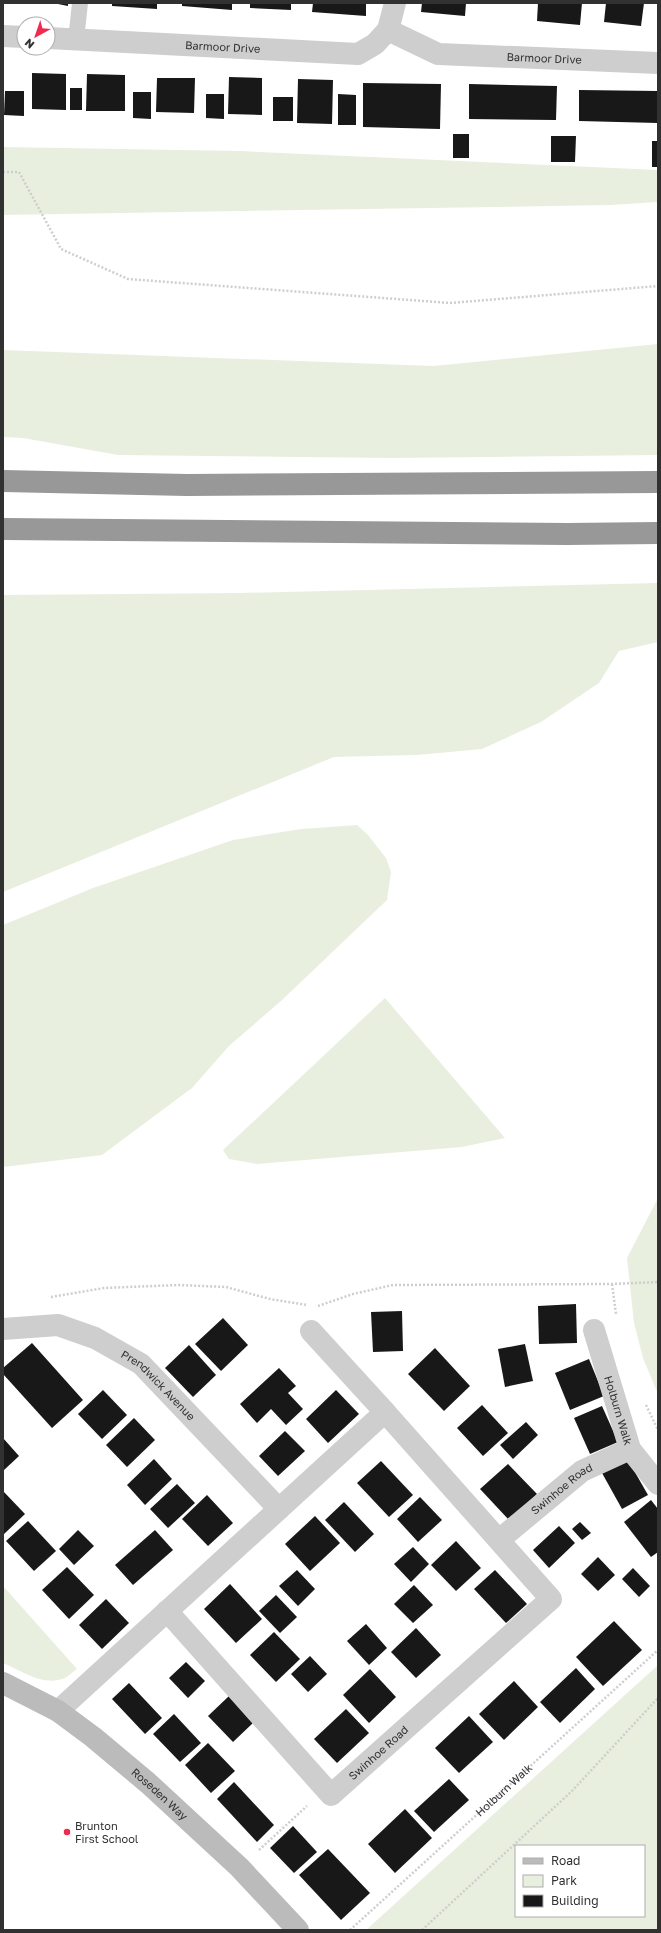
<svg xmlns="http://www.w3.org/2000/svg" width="661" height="1933" viewBox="0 0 661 1933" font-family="'Golos Text',sans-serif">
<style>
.green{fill:#e9efdf;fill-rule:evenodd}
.building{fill:#181818}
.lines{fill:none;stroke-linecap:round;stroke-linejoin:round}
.path{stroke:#cecece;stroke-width:2.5;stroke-dasharray:2 2;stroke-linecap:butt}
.lane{stroke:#cecece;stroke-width:16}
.street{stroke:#cecece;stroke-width:22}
.secondary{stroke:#bbb;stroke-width:22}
.highway{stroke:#989898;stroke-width:22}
.poi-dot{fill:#ef2c4f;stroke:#fff;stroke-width:1.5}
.labels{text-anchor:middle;stroke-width:4;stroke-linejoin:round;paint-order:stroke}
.street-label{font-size:11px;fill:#313131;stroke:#fff}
.poi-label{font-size:11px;fill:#313131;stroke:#fff;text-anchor:start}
</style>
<rect width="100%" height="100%" fill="#fff"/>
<g class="green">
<polygon points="3,147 240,151 658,170 658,202 611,205 3,215"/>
<polygon points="658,344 658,455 392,458 118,455 23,438 3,437 3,350 433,366"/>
<polygon points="658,583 658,642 619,651 599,683 541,722 482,749 417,755 334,757 3,892 3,595 240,593"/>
<polygon points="357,825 368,835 386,858 391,872 387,900 281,1001 229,1046 192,1088 102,1155 3,1167 3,925 93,888 233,840 301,829"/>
<polygon points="385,998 505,1138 462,1147 257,1164 229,1159 223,1150"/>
<polygon points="658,1198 658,1394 643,1358 634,1323 627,1258"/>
<path d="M3 1586 77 1669C72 1672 67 1678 62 1679 41 1686 21 1670 3 1663Z"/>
<path d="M658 1665V1930H366ZM516 1846H644V1916H516Z"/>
</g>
<g class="building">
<polygon points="53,3 68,3 68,6"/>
<polygon points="112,3 157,3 157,9 112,6"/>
<polygon points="182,3 232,3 232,10 182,6"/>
<polygon points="250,3 291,3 291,10 250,8"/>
<polygon points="313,3 366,3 366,16 312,12"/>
<polygon points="422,3 466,3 465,16 421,12"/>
<polygon points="538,3 582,3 580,25 537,21"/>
<polygon points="606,3 644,3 641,26 604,22"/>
<polygon points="32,73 66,74 66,110 32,109"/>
<polygon points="87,74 125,75 125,111 86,111"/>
<polygon points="229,77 262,78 262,115 228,114"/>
<polygon points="157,78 195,78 194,113 156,112"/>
<polygon points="298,79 333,80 332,124 297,123"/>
<polygon points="363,83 441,84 440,129 363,127"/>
<polygon points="469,84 557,86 556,120 469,119"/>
<rect x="70" y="88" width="12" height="22"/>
<polygon points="579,90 658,91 658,123 579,121"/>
<polygon points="5,91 24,91 24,116 4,115"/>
<polygon points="133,92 151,92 151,119 133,118"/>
<polygon points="206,94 224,94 224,119 206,118"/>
<polygon points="338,94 356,95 356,125 338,125"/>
<rect x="273" y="97" width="20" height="24"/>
<rect x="453" y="134" width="16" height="24"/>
<polygon points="551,136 576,136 575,162 551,162"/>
<rect x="652" y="141" width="6" height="26"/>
<polygon points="576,1304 577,1343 539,1344 538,1306"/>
<polygon points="402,1311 403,1351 373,1352 371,1312"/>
<polygon points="223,1318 248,1345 221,1371 195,1344"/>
<polygon points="32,1343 83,1400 52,1428 3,1374 3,1368"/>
<polygon points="525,1344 533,1381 505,1387 498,1349"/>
<polygon points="189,1345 216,1375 193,1397 165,1368"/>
<polygon points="435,1348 470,1386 444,1411 408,1374"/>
<polygon points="589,1359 604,1396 570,1410 555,1373"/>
<polygon points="279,1368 296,1386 288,1393 303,1409 286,1425 271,1409 257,1423 240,1404"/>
<polygon points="103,1390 127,1415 102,1439 78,1414"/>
<polygon points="336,1390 359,1414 328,1443 306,1419"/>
<polygon points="482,1405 508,1433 483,1456 457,1428"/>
<polygon points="602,1406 618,1442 590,1454 574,1418"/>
<polygon points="134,1418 155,1440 127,1467 106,1445"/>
<polygon points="526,1422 538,1435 513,1459 500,1445"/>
<polygon points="285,1431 305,1451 278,1476 259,1456"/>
<polygon points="3,1438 19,1456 3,1471"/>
<polygon points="154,1459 172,1479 145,1505 127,1485"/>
<polygon points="628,1460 648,1495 622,1509 602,1473"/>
<polygon points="381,1461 413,1495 389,1517 357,1483"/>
<polygon points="508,1464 537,1494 509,1520 480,1489"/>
<polygon points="177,1484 195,1503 168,1528 150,1509"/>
<polygon points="3,1491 25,1514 3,1535"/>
<polygon points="207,1495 233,1523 208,1546 182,1519"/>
<polygon points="420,1497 442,1520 418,1542 397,1519"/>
<polygon points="651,1500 658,1509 658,1552 651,1557 624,1522"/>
<polygon points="344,1502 374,1534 355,1552 325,1520"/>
<polygon points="315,1516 340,1543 310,1571 285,1544"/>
<polygon points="28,1521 56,1551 34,1571 6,1541"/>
<polygon points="580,1522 591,1533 582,1540 572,1529"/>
<polygon points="559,1526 575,1543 549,1568 533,1550"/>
<polygon points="78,1530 94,1546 74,1565 59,1549"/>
<polygon points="155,1530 173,1550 133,1585 115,1565"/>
<polygon points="456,1541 481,1568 456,1591 431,1565"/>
<polygon points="413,1547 429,1564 411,1582 394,1564"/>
<polygon points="598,1557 615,1575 598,1591 581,1574"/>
<polygon points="67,1567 94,1595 69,1619 42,1590"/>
<polygon points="633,1568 650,1586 639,1597 622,1579"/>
<polygon points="297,1570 315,1589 298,1606 279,1586"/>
<polygon points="495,1570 527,1604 506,1623 474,1589"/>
<polygon points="230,1584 262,1619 236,1643 204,1609"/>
<polygon points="414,1585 433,1605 413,1623 394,1604"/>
<polygon points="276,1595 297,1617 280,1633 259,1611"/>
<polygon points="106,1599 129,1623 102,1649 79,1625"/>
<polygon points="614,1621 642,1650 603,1686 576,1657"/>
<polygon points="366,1624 387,1648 369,1665 347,1641"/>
<polygon points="416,1628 441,1655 416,1678 391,1652"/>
<polygon points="274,1632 300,1659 276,1682 250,1655"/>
<polygon points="310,1656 327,1674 308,1692 291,1674"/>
<polygon points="186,1662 205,1681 188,1698 169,1678"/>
<polygon points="576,1668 595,1689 560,1723 540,1702"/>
<polygon points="370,1669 396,1697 369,1723 343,1695"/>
<polygon points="514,1681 538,1707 504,1740 479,1714"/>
<polygon points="129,1683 162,1718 145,1734 112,1699"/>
<polygon points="229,1696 254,1722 233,1742 208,1716"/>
<polygon points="346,1709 369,1733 337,1763 314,1739"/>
<polygon points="174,1714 201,1743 180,1762 153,1734"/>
<polygon points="469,1716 493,1742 459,1773 435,1748"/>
<polygon points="208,1743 235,1771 211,1793 185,1765"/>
<polygon points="449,1779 469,1800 434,1832 414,1811"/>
<polygon points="234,1782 274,1825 257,1842 217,1799"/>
<polygon points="405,1809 432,1838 395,1873 368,1844"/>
<polygon points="293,1826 317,1852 294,1873 270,1848"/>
<polygon points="328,1849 370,1893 341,1920 299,1875"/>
</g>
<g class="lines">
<g class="path">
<polyline points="3,172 19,172 61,249 128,279 450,303 658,286"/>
<polyline points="612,1284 616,1314"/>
<polyline points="51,1297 104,1288 178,1285 226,1287 270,1299 307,1305"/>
<polyline points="318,1306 353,1294 393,1285 612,1284 658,1282"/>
<polyline points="646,1405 658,1430"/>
<polyline points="259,1850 307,1806"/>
<path id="s1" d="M350 1930 658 1650"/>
<polyline points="422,1930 572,1791 658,1698"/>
</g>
<polyline class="lane" points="76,40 80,3"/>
<g class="street">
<polyline points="388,30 395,3"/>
<polyline points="3,36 24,37"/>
<path id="s2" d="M48 38 358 54 375 44 388 30 438 54 658 63"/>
<path id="s3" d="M3 1329 58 1325 95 1338 141 1364 279 1509"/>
<path id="s4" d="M594 1330 630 1449 658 1484"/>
<path id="s5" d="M499 1540 582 1471 630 1449"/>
<path id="s6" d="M167 1611 331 1795 551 1599 385 1412"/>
<polyline points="58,1711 385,1412 311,1331"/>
</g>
<path class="secondary" id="s7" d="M3 1683 58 1711 93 1737 148 1783 239 1867 298 1930"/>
<g class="highway">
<polyline points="3,481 187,485 658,482"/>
<polyline points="3,529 567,534 658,533"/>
</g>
</g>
<circle class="poi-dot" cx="67" cy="1832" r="4"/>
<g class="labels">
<g class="street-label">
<text dy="4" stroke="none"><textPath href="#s2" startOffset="175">Barmoor Drive</textPath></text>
<text dy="4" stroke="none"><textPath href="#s2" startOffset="511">Barmoor Drive</textPath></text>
<text dy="4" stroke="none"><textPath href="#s3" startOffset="174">Prendwick Avenue</textPath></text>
<text dy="4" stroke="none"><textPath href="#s4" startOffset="84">Holburn Walk</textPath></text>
<text dy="4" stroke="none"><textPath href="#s5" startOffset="81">Swinhoe Road</textPath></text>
<text dy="4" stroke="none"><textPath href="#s6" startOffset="310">Swinhoe Road</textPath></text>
<text dy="4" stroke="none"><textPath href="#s1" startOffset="208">Holburn Walk</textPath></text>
<text dy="4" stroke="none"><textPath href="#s7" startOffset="193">Roseden Way</textPath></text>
</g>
<g class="poi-label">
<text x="75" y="1830">Brunton<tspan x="75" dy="13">First School</tspan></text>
</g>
</g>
<rect width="661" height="1933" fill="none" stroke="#313131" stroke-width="8"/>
<rect x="515" y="1845" width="130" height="72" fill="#ffffff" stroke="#adadad"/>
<rect x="523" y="1858" width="20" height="6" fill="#bbbbbb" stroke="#adadad"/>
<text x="551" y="1865" font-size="12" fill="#313131">Road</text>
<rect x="523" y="1875" width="20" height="12" fill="#e9efdf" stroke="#adadad"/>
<text x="551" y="1885" font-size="12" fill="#313131">Park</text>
<rect x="523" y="1895" width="20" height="12" fill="#181818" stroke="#adadad"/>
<text x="551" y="1905" font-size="12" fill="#313131">Building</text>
<g transform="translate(36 36) rotate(220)"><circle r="19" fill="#ffffff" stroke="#adadad"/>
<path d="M0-3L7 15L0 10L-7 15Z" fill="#ef2c4f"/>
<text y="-6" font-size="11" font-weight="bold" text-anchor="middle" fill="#313131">N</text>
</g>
</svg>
